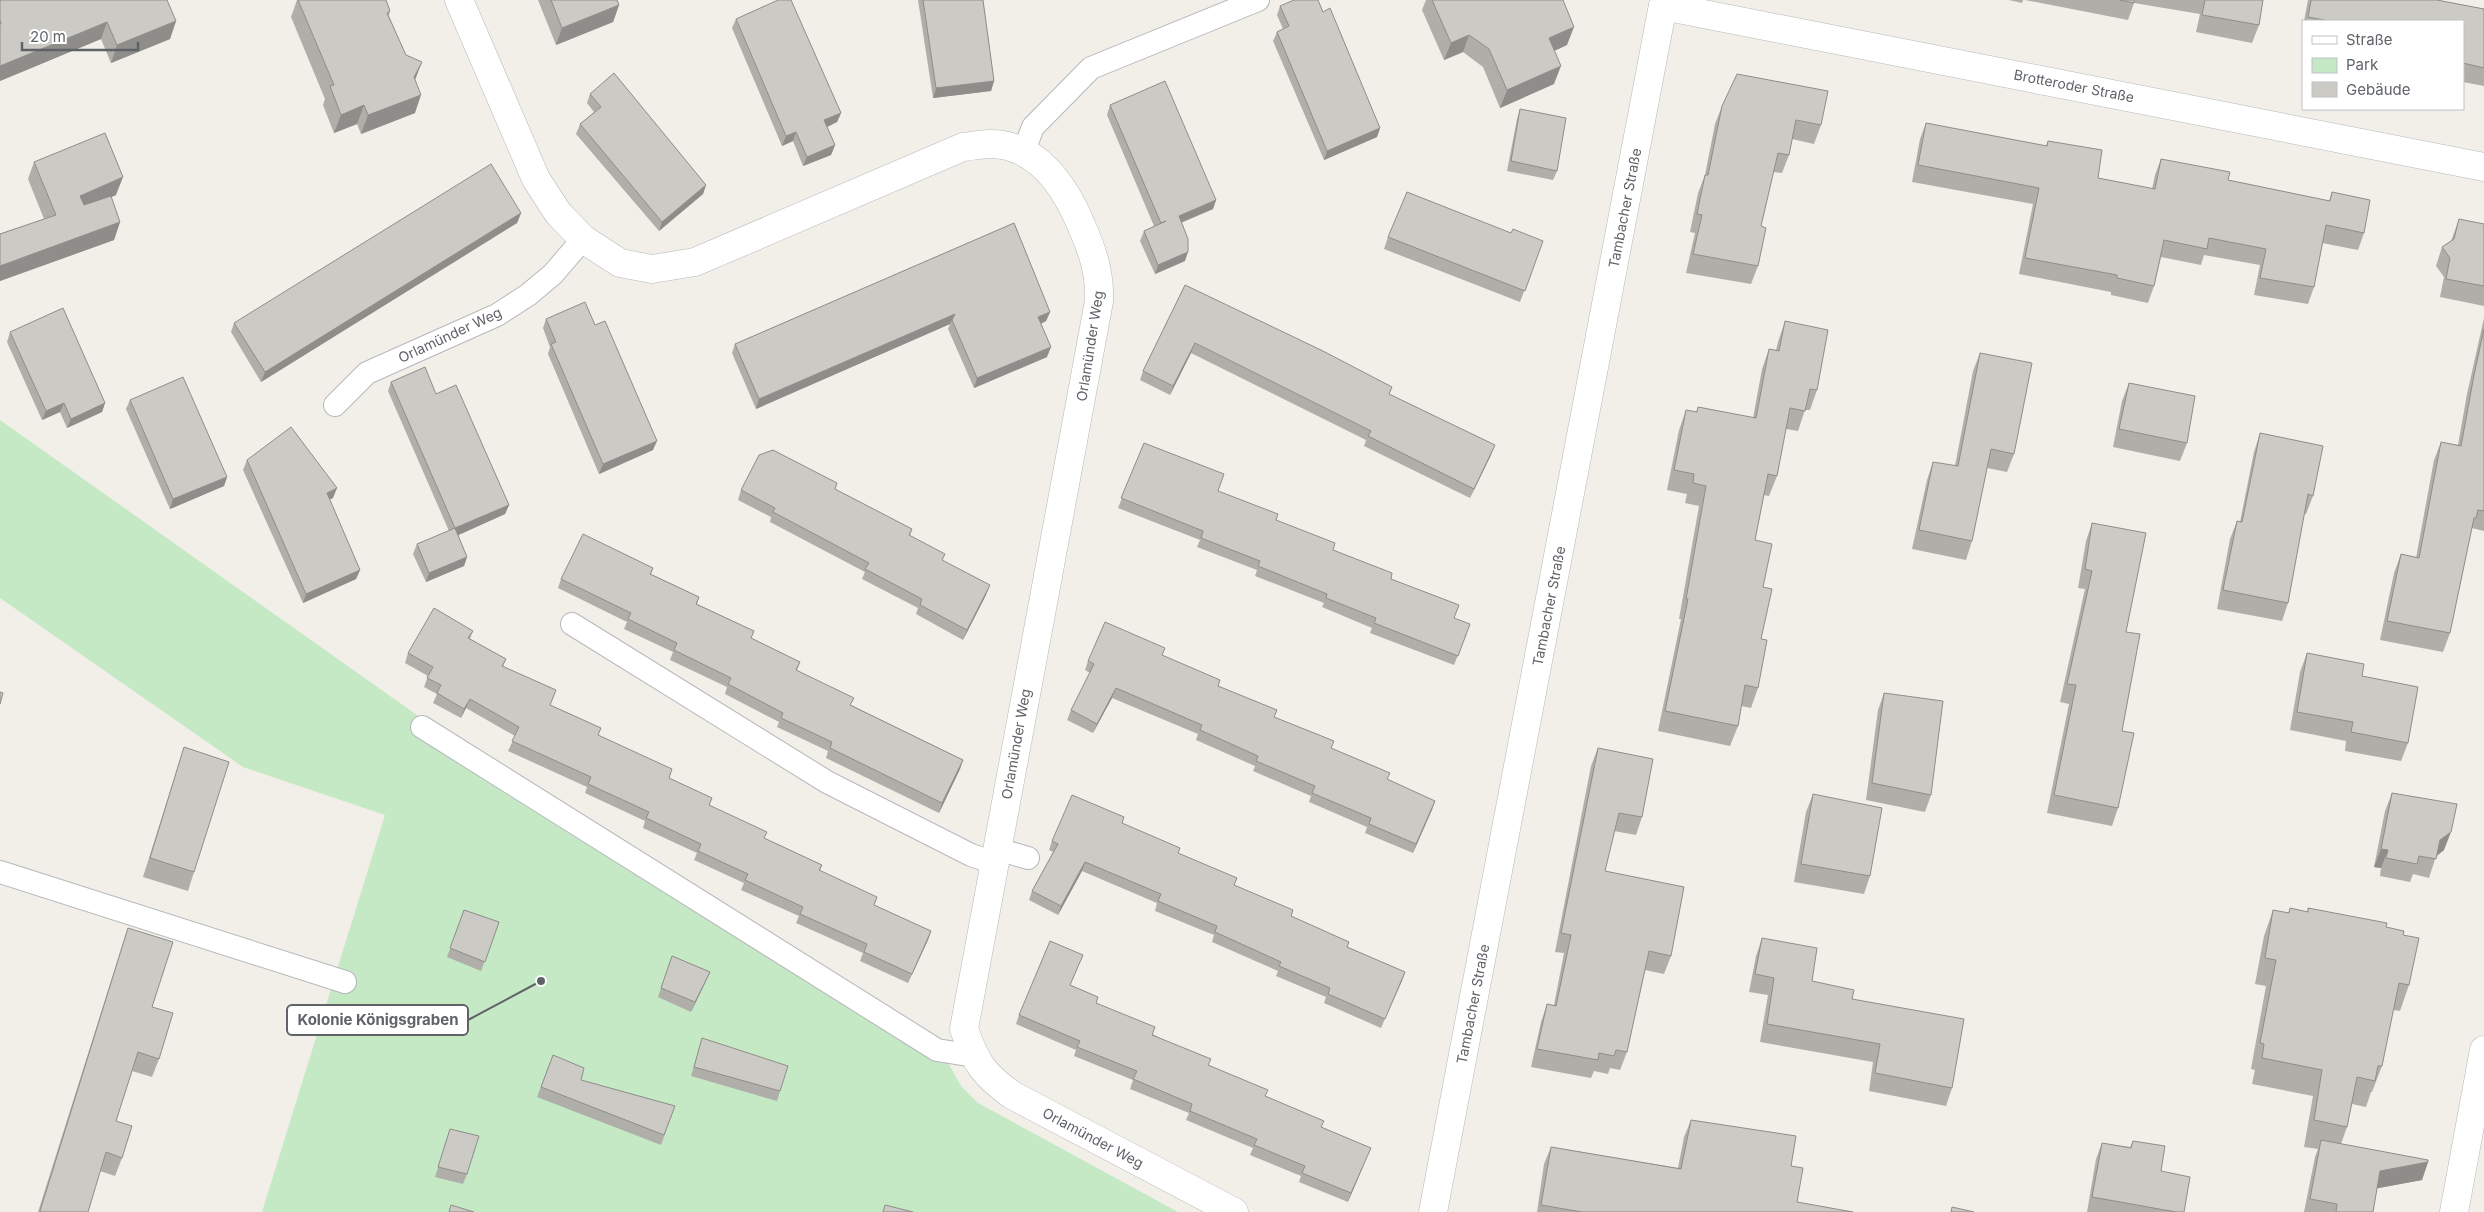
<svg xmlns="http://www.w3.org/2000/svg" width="2484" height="1212" viewBox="0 0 2484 1212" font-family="Inter,sans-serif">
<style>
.green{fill:#c5e8c5}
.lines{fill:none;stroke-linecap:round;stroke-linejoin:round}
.lane-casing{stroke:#b5b8bc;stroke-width:24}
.street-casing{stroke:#b5b8bc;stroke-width:29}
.secondary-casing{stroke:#b6babf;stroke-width:29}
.lane{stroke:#fff;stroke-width:22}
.street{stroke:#fff;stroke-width:28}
.secondary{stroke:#fff;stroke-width:28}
.wall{fill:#afaea9}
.shaded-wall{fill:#8f8d8a}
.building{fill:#cccac5;stroke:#8f8d8a}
.labels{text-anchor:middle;stroke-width:4;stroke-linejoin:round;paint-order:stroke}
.street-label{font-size:14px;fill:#5f6368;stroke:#fff}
.leader{fill:none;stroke:#5f6368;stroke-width:2}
.callout-dot{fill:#5f6368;stroke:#fff;stroke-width:2}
.callout{fill:#fff;stroke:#5f6368;stroke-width:2}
.callout-label{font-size:15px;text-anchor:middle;font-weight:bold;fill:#5f6368}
</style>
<rect width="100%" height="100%" fill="#f1efe8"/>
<polygon class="green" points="0,420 424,720 947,1061 961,1086 978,1103 1178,1212 262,1212 385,815 243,767 0,598"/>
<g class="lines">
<defs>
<g id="lane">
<polyline points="1023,153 1033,127 1091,68 1258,0"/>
<polyline points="335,405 367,373 497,315 528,295 553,274 583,239"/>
<polyline points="572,624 827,782 971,855 994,863"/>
<polyline points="422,727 937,1050 974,1056"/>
<polyline points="997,849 1028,858"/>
<polyline points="0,872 345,982"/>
</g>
<g id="street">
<path d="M459 0 536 179 558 213 583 239 620 263 652 269 695 262 963 147C972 146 981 144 990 144 1038 144 1066 188 1082 227 1093 252 1100 273 1099 301L964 1029C976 1063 982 1073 1012 1095L1234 1212"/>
<polyline points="1663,6 2484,167"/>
<polyline points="1433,1212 1664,0"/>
</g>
<polyline id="secondary" points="2454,1212 2484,1050"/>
</defs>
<use href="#lane" class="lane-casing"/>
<use href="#street" class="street-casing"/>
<use href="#secondary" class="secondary-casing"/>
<use href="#lane" class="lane"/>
<use href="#street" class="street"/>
<use href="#secondary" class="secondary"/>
</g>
<g class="wall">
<polygon points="0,0 176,21 170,39 111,63 101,39 0,81"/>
<polygon points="297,0 386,0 390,11 389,16 415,79 415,113 361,134 357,124 334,133 323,105 325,99 291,17"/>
<polygon points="538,0 617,0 619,5 613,22 556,45"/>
<polygon points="918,0 983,0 994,81 991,91 933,98"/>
<polygon points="1426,0 1563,0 1567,45 1554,51 1554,84 1500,108 1483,67 1463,52 1444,60 1422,10"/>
<polygon points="2009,0 2023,0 2022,3"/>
<polygon points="2025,0 2263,0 2259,25 2252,43 2196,32 2200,14 2134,3 2128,20"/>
<polygon points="2308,0 2437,0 2484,9 2484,86 2463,82 2463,21 2304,21"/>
<polygon points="1280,6 1323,12 1380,128 1377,137 1324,160 1273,41 1277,32 1283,29 1277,15"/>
<polygon points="736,19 841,113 837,122 827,127 835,145 831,155 803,166 793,141 782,146 732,28"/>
<polygon points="590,94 706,185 703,194 659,231 576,134 580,124 594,112 587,103"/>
<polygon points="1110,105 1216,200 1213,209 1181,223 1185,261 1155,274 1140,241 1144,231 1154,226 1107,115"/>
<polygon points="1722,106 1821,125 1814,144 1792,139 1789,155 1782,173 1773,172 1761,226 1758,266 1751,284 1686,273 1695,233 1690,232 1698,193 1705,175 1715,124"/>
<polygon points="1520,109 1557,171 1553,180 1507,171 1517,119"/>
<polygon points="1926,123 2046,146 2048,141 2098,178 2152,189 2155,175 2161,159 2228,180 2329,201 2332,192 2364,233 2358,250 2322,243 2314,287 2308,304 2254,295 2260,265 2204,255 2201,265 2161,257 2154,286 2148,303 2111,295 2111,292 2019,274 2033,204 1912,182 1920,139"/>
<polygon points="34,162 116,195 111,197 120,222 114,240 0,281 0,234 44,219 28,179"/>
<polygon points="521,213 517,223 261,382 231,332 234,323"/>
<polygon points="2459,219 2484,224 2484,306 2440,297 2444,277 2436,266 2442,247 2451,241"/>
<polygon points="1014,223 1050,312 1046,321 1041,324 1047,357 974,388 948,329 950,324 756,409 732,353 735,344"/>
<polygon points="1511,233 1543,241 1520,302 1384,249 1388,237"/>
<polygon points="1185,285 1389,394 1491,455 1470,498 1364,446 1366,440 1191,353 1170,395 1140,380 1143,371"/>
<polygon points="2484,318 2484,531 2472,528 2470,534 2450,633 2443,652 2380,640 2394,573 2401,554 2416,558 2434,460 2441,442 2458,445 2467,394"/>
<polygon points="546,319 595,325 653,450 599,474 548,354 550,347 543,328"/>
<polygon points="1785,321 1817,390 1810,410 1805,410 1798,431 1786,429 1777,476 1769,496 1764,495 1755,540 1763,587 1761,639 1758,688 1751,708 1741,706 1738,726 1730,746 1658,731 1681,619 1679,619 1699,506 1685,503 1687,494 1667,490 1679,430 1686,410 1696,412 1698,407 1753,418 1762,369 1769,349 1776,350 1778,342"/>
<polygon points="10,332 105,403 102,412 67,428 60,412 42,420 7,342"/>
<polygon points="1980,353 2014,454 2007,472 1987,468 1972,541 1966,560 1912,549 1927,480 1933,462 1955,466 1973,371"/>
<polygon points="391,382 436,394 509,505 505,514 458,535 467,557 464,566 426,582 413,554 417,544 449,531 388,391"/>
<polygon points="2129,383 2187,443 2180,461 2113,447 2122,401"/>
<polygon points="130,400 227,477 224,486 170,509 126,409"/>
<polygon points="2260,433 2313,496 2306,514 2304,514 2288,603 2282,621 2217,609 2230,539 2237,521 2240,522 2254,452"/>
<polygon points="1144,443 1218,491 1276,520 1333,550 1391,579 1454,618 1467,633 1454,665 1370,633 1372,628 1322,607 1324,603 1255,576 1257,570 1197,547 1200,540 1118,508"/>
<polygon points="247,460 333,498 329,500 360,570 356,579 303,603 243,470"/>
<polygon points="741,490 835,490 912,529 910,536 986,595 963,640 916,614 918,608 862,579 865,572 770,522 771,517 738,500"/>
<polygon points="2092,523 2126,632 2118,808 2112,826 2047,813 2069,704 2060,702 2085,589 2078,588 2086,541"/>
<polygon points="653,568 651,574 699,597 697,604 754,631 751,638 800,662 797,670 851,705 963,760 960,769 939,813 826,758 828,751 777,727 779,722 725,694 727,687 670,660 673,652 624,629 627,622 558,588 561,579"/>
<polygon points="473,631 470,639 506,659 503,667 556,690 550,705 601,728 598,735 669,778 712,798 709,806 764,838 822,865 820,871 874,905 931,931 928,940 908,983 860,961 863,953 796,923 799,916 741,890 744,883 694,860 697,853 643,828 645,821 585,793 587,787 508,751 515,736 466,708 461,718 433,703 437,694 424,687 428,676 405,663 408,653"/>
<polygon points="2307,653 2362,676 2408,743 2401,761 2345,751 2346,741 2290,730 2300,672"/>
<polygon points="1162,655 1387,780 1435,801 1413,853 1365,833 1367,827 1309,802 1311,796 1253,771 1255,766 1196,740 1198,734 1112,698 1093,733 1067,720 1071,710 1090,673 1085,670 1088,661"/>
<polygon points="1884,693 1931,795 1925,812 1866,800 1878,710"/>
<polygon points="184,747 194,872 188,891 143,877 178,766"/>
<polygon points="1598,748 1642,817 1636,835 1614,831 1605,871 1671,956 1664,974 1645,970 1627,1052 1620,1070 1610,1068 1608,1074 1594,1071 1591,1078 1531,1067 1541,1022 1547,1004 1554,1005 1564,953 1555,952 1591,766"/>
<polygon points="2392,793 2444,850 2436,856 2429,878 2413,874 2410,882 2380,876 2381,868 2374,867 2385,811"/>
<polygon points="1813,794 1870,876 1864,894 1794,882 1806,812"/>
<polygon points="1122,823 1347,947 1405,972 1381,1028 1324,1003 1326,997 1276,976 1278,971 1212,942 1214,935 1155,911 1157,903 1082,871 1058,915 1029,900 1032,891 1053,852 1049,850 1052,841"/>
<polygon points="2290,908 2307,912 2308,908 2386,927 2403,935 2409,985 2400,1011 2393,1010 2382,1066 2372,1092 2371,1092 2366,1107 2352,1104 2347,1127 2341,1144 2428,1162 2422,1180 2377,1188 2373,1212 2304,1212 2315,1157 2318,1149 2304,1147 2313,1096 2252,1084 2255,1070 2251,1069 2266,986 2255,984 2264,936 2273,910 2288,913"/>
<polygon points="464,910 499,922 481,971 447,957"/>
<polygon points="128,928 152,1007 159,1059 152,1077 132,1071 116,1121 122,1158 115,1176 100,1171 88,1212 38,1212 122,946"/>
<polygon points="1762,938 1812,981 1852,999 1952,1088 1946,1106 1869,1091 1873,1062 1760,1042 1768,995 1749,992 1756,956"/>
<polygon points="1083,955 1070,985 1096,1003 1322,1127 1367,1157 1348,1202 1299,1182 1301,1176 1250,1155 1253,1148 1186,1120 1189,1113 1130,1089 1133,1080 1074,1056 1076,1050 1016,1024 1019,1015"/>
<polygon points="672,956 710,972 706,981 691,1012 658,997"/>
<polygon points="702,1038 780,1091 777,1101 691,1076"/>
<polygon points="553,1055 581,1080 675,1106 661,1145 537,1097"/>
<polygon points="1691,1120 1791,1166 1797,1202 1853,1212 1537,1212 1544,1164 1551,1147 1678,1168 1684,1137"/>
<polygon points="450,1129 467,1174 463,1184 435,1177"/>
<polygon points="2133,1141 2161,1171 2184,1212 2087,1212 2096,1159 2102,1143 2130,1147"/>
</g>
<g class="shaded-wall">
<polygon points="619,5 613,22 556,45 562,28"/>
<polygon points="176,21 170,39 111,63 117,45"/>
<polygon points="107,22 101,39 0,81 0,66"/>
<polygon points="1574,27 1567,45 1543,56 1549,38"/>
<polygon points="1469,35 1463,52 1444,60 1451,43"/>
<polygon points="422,62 415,80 414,77"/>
<polygon points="1561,66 1554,84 1500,108 1507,90"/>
<polygon points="994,81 991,91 933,98 936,88"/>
<polygon points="421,95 415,113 361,134 368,115"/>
<polygon points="364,105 357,124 334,133 341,115"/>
<polygon points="841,113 837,122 821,130 824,120"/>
<polygon points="1380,128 1377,137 1324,160 1327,151"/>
<polygon points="796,132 793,141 782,146 786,136"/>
<polygon points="835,145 831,155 803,166 807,157"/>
<polygon points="123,177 116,195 74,214 80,196"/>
<polygon points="706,185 703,194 659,231 662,222"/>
<polygon points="1216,200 1213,209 1175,225 1179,216"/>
<polygon points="521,213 517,223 261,382 265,372"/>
<polygon points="120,222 114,240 0,281 0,266"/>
<polygon points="1188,252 1185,261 1155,274 1158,265"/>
<polygon points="1050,312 1046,321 1035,326 1038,317"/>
<polygon points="955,314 950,324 756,409 759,399"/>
<polygon points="1195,343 1191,353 1170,395 1173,386"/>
<polygon points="1051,347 1047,357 974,388 977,378"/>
<polygon points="64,403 60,412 42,420 46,411"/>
<polygon points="105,403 102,412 67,428 71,419"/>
<polygon points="657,441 653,450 599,474 603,464"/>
<polygon points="1495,445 1491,455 1470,498 1474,489"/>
<polygon points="227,477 224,486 170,509 173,499"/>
<polygon points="337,488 333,498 323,502 327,493"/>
<polygon points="509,505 505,514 452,538 455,528"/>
<polygon points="467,557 464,566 426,582 429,573"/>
<polygon points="360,570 356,579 303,603 306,594"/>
<polygon points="990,585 986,595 963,640 967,630"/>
<polygon points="1116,688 1112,698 1093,733 1097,724"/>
<polygon points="470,699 466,708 461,718 464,709"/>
<polygon points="963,760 960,769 939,813 942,803"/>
<polygon points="1435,801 1432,810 1413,853 1416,844"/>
<polygon points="2451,832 2444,850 2433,859 2440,840"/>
<polygon points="2381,849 2388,850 2381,868 2374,867"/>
<polygon points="1085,862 1082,871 1058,915 1061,906"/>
<polygon points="931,931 928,940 908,983 912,974"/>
<polygon points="710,972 706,981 691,1012 695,1002"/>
<polygon points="1405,972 1402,981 1381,1028 1385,1019"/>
<polygon points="1371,1148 1367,1157 1348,1202 1351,1193"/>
<polygon points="2428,1162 2422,1180 2374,1189 2380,1171"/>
</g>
<g class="building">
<polygon points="0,0 167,0 176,21 117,45 107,22 0,66 0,24 1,24 0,20"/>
<polygon points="298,0 386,0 390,11 387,13 406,55 422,62 414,77 421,95 368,115 364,105 341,115 330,86 334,85"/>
<polygon points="551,0 617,0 619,5 562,28"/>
<polygon points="778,0 791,0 841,113 824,120 835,145 807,157 796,132 786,136 736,19"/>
<polygon points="923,0 983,0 994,81 936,88"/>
<polygon points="1294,0 1318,0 1323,12 1330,8 1380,128 1327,151 1277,32 1289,26 1280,6"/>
<polygon points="1432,0 1563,0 1574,27 1549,38 1561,66 1507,90 1489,49 1469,35 1451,43"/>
<polygon points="2120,0 2134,0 2134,3"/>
<polygon points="2205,0 2263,0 2259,25 2202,15"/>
<polygon points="2311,0 2437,0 2484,9 2484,68 2463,63 2463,21 2330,21 2308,17"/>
<polygon points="614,73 706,185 662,222 580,124 601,107 590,94"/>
<polygon points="1737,74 1828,91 1821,125 1796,120 1789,155 1778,153 1761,226 1766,228 1758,266 1693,254 1702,215 1697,214 1705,175 1708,175 1722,106"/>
<polygon points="1165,81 1216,200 1179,216 1188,239 1188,252 1158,265 1144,231 1166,221 1161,223 1110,105"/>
<polygon points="1520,109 1566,118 1557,171 1511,161"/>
<polygon points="1926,123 2047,146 2048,141 2102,150 2098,178 2155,189 2161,159 2230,172 2228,180 2330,201 2332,192 2370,200 2364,233 2326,225 2314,287 2260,278 2266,249 2209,238 2207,249 2164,240 2154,286 2117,278 2117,275 2025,258 2039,188 1918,165"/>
<polygon points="105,133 123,177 80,196 84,205 111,196 120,222 0,266 0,234 56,215 34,162"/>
<polygon points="491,164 521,213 265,372 234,323"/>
<polygon points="1407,192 1511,233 1513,229 1543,241 1525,291 1388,237"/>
<polygon points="2459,219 2484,224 2484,286 2446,279 2450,258 2442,247 2454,239"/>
<polygon points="1014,223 1050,312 1038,317 1051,347 977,378 952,320 955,314 759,399 735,344"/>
<polygon points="1185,285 1323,351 1392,387 1389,394 1495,445 1474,489 1368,436 1371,431 1195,343 1173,386 1143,371"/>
<polygon points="585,302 595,325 605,321 657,441 603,464 551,344 556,342 546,319"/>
<polygon points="63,308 105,403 71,419 64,403 46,411 10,332"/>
<polygon points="1785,321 1828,330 1817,390 1810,389 1805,411 1790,408 1777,476 1768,474 1755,540 1772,544 1763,587 1772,589 1761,639 1767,640 1758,688 1745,685 1738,726 1665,711 1688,599 1686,599 1706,486 1693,483 1694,474 1674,470 1686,410 1697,412 1698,407 1756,418 1769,349 1779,351"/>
<polygon points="2484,329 2484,511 2478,510 2476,518 2474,518 2450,633 2387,621 2401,554 2419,558 2441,442 2461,446 2474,375"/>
<polygon points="1980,353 2032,363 2014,454 1991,449 1972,541 1919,530 1933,462 1958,466"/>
<polygon points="425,367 436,394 456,385 509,505 455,528 391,382"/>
<polygon points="183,377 227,477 173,499 130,400"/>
<polygon points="2129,383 2195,396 2187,443 2119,429"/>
<polygon points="291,427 337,488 327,493 360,570 306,594 247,460"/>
<polygon points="2260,433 2323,446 2313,496 2308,494 2288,603 2223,590 2237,521 2242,522"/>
<polygon points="1144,443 1224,474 1218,491 1278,514 1276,520 1335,543 1333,550 1392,573 1391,579 1459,605 1454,618 1470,624 1458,656 1374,623 1376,618 1326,598 1327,594 1258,566 1260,561 1201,538 1203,531 1121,498"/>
<polygon points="773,450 837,483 835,489 912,529 909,535 945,554 942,560 990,585 967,630 920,605 922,599 865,569 869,563 773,512 775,508 741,490 759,455"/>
<polygon points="2092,523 2146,533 2126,632 2140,634 2122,731 2134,733 2118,808 2054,795 2076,685 2067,684 2092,571 2085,569"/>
<polygon points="455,528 467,557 429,573 417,544"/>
<polygon points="583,534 653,568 650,574 699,597 696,604 754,631 751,638 800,662 796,670 854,698 850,705 963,760 942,803 830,748 832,742 781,718 783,713 728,684 731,678 674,650 677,643 628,619 631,613 561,579"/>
<polygon points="434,608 473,631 468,638 506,659 502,666 556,690 550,705 601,728 598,735 672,769 669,778 712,798 709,805 767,832 764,838 822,865 819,870 877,897 874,905 931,931 912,974 864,952 867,944 800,914 803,907 745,880 748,874 698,851 701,844 646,818 649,812 588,784 591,777 512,741 519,727 470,699 464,709 437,693 441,685 427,678 433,667 408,653"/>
<polygon points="1105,622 1165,648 1162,655 1220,680 1218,686 1277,710 1274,717 1334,741 1331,748 1390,773 1387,779 1435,801 1416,844 1369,824 1371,818 1312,793 1315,786 1256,761 1258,756 1200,730 1202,725 1116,688 1097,724 1071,710 1094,664 1088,661"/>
<polygon points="2307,653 2364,664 2362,676 2418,687 2408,743 2351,732 2353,722 2297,712"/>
<polygon points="0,692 3,693 0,704"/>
<polygon points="1884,693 1943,701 1931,795 1872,783"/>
<polygon points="184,747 229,762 194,872 150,858"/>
<polygon points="1598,748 1653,759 1642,817 1619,813 1605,871 1684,887 1671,956 1649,951 1627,1052 1616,1050 1614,1056 1599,1053 1598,1060 1537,1049 1547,1004 1556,1006 1571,935 1561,933"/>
<polygon points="2392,793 2457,804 2451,832 2440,840 2436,859 2419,856 2417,864 2386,858 2388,850 2381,849"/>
<polygon points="1813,794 1882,808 1870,876 1801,864"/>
<polygon points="1072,795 1124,817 1122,823 1180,848 1178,853 1237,878 1234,885 1293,910 1291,916 1349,942 1347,947 1405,972 1385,1019 1328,994 1330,988 1279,966 1281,962 1215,932 1217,926 1158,901 1161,894 1085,862 1061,906 1032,891 1058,844 1052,841"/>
<polygon points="2290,908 2308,912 2308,908 2387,923 2386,927 2404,931 2403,935 2419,938 2409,985 2399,983 2382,1066 2378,1066 2375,1081 2357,1077 2347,1127 2314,1120 2322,1070 2262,1058 2264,1044 2260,1043 2276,960 2265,958 2273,910 2289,913"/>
<polygon points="464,910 499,922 485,962 450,948"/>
<polygon points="128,928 173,942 152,1007 173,1013 159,1059 138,1052 116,1121 132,1126 122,1158 106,1152 88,1212 42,1212 40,1211"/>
<polygon points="1762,938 1817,948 1812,981 1854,990 1852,999 1964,1019 1952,1088 1875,1073 1880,1044 1767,1024 1774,978 1755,974"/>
<polygon points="1050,941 1083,955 1070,985 1098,997 1096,1003 1155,1027 1152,1035 1211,1059 1208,1065 1268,1090 1265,1096 1324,1121 1321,1127 1371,1148 1351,1193 1302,1173 1305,1166 1254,1145 1257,1139 1190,1111 1192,1104 1133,1079 1137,1071 1077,1047 1080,1041 1019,1015"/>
<polygon points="672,956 710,972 695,1002 661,988"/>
<polygon points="702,1038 788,1066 780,1091 694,1067"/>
<polygon points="553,1055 584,1068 581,1080 675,1106 664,1135 541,1087"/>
<polygon points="1691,1120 1796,1136 1791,1166 1803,1168 1797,1202 1853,1212 1582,1212 1541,1205 1551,1147 1681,1169"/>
<polygon points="450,1129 479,1136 467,1174 438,1167"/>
<polygon points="2321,1140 2428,1160 2428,1162 2380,1171 2373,1212 2336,1212 2337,1204 2310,1199"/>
<polygon points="2133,1141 2165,1146 2161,1171 2190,1177 2184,1212 2176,1212 2092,1197 2102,1143 2131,1148"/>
<polygon points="451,1205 474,1212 449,1212"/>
<polygon points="885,1205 913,1212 883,1212"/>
<polygon points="1952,1207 1974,1212 1951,1212"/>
</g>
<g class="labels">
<g class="street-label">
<text transform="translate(2074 86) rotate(11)" y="5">Brotteroder Straße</text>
<text transform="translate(1625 208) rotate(-79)" y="5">Tambacher Straße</text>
<text transform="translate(450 335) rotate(-25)" y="5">Orlamünder Weg</text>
<text transform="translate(1090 346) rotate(-81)" y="5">Orlamünder Weg</text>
<text transform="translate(1549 606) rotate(-79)" y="5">Tambacher Straße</text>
<text transform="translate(1016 744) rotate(-80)" y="5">Orlamünder Weg</text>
<text transform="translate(1473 1004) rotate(-79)" y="5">Tambacher Straße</text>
<text transform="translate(1093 1138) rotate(28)" y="5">Orlamünder Weg</text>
</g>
</g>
<path class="leader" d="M541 981L468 1020"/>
<circle class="callout-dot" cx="541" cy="981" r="5"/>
<rect class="callout" x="287" y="1005" width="181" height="30" rx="5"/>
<g class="callout-label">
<text x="378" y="1025">Kolonie Königsgraben</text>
</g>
<rect x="2302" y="20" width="162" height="90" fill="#ffffff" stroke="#bfc1c3"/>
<rect x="2312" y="36" width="25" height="8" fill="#ffffff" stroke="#bfc1c3"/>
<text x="2346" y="45" font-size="15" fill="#5f6368">Straße</text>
<rect x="2312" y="58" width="25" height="15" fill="#c5e8c5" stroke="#bfc1c3"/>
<text x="2346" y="70" font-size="15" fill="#5f6368">Park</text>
<rect x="2312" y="82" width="25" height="15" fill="#cccac5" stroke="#bfc1c3"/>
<text x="2346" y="95" font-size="15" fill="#5f6368">Gebäude</text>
<path d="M22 42v8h116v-8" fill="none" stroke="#5f6368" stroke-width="2.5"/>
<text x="30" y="42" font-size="15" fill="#5f6368" stroke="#ffffff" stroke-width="4" paint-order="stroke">20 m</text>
</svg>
